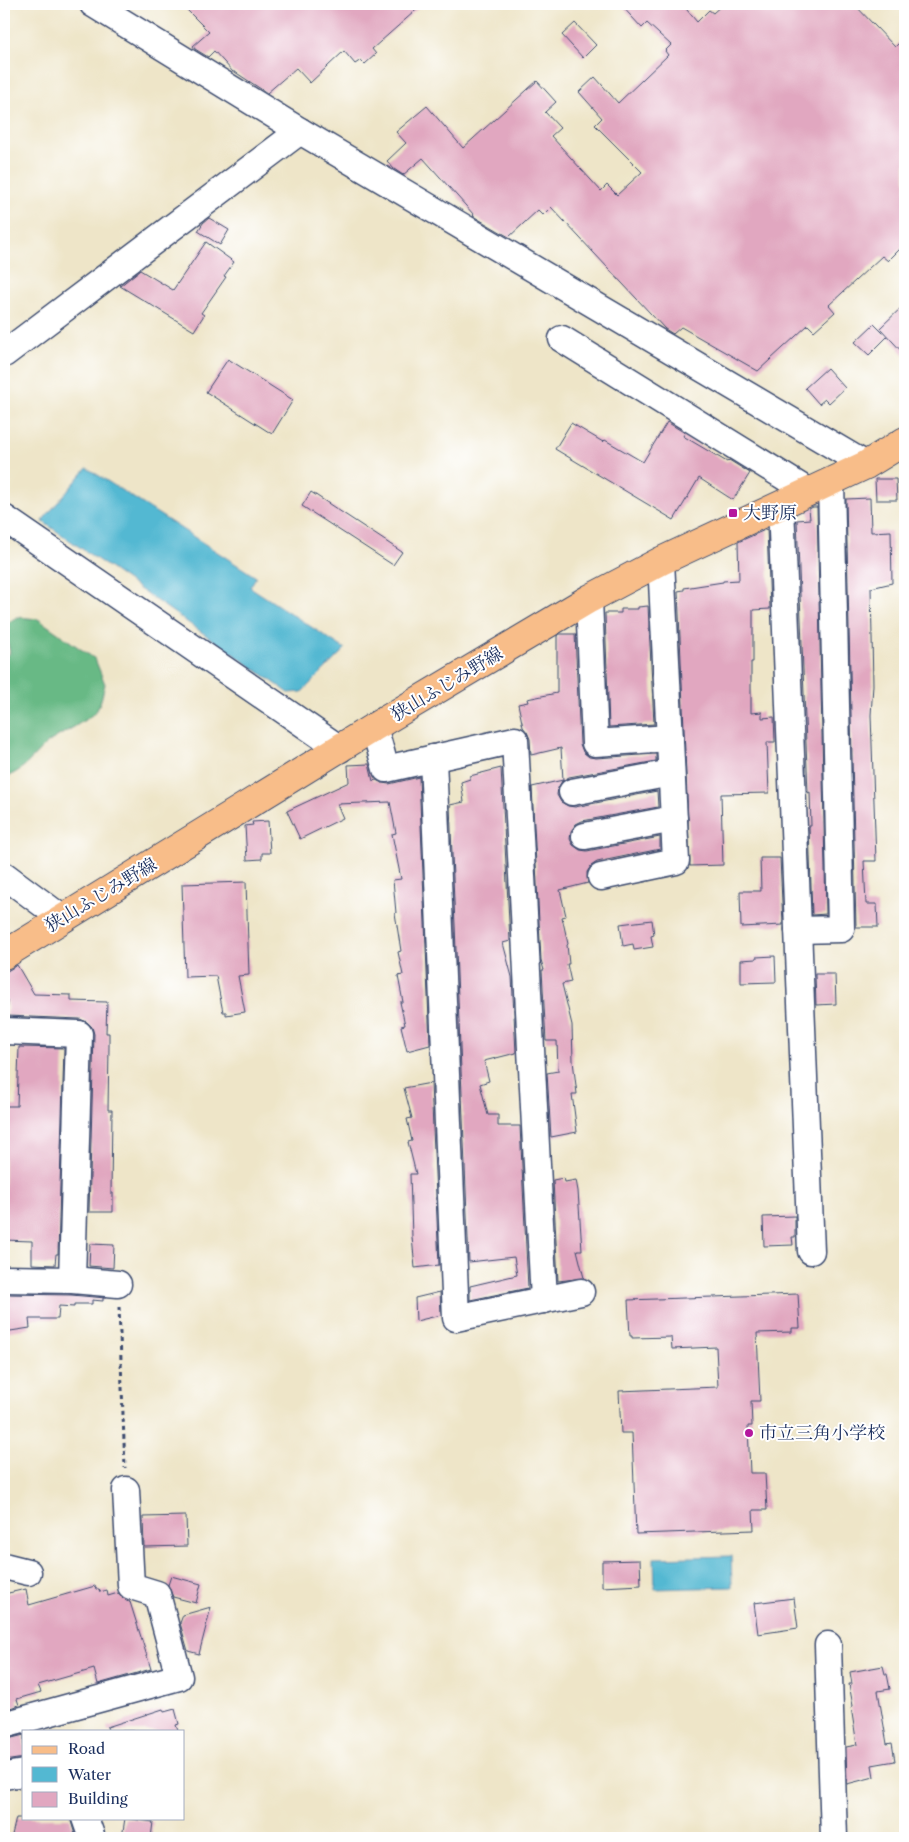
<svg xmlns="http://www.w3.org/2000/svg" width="909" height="1842" viewBox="0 0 909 1842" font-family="'Libre Caslon Text','Noto Serif JP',serif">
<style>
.forest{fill:#68b985;stroke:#427472}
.water{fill:#53b8d2;stroke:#377498}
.building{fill:#e1a7c0}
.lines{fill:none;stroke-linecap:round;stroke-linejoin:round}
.minor-casing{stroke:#3b4a6e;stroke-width:29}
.major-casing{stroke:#3b4a6e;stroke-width:30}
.path{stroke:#3b4a6e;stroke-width:3;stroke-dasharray:4 4;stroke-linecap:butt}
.minor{stroke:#fff;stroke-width:26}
.major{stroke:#f8bd89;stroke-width:28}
.poi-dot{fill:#b5179e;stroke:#fff;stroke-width:2}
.labels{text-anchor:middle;stroke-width:4;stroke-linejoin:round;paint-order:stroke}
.poi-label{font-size:18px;fill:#1b2f5e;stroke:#fff;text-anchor:start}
.street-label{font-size:18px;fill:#1b2f5e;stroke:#fff}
</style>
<rect width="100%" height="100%" fill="#fff"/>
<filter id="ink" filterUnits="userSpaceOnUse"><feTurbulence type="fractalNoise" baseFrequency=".02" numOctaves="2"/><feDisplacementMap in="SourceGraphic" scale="10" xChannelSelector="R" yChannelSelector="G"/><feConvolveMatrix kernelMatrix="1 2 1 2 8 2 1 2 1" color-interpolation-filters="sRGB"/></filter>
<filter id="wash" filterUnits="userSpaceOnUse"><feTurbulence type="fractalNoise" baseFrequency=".0096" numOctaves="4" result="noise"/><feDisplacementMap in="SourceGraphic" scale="20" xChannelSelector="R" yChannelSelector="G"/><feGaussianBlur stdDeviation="1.12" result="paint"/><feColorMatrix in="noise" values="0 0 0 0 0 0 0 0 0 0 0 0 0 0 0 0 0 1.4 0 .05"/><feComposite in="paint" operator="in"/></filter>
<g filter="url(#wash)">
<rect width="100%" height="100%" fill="#eee5c8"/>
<path class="forest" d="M17 617 38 619 95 659 105 684C103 692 101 703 97 710 92 718 59 735 49 742 35 753 22 774 4 777V657L10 653 4 625Z"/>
<g class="water">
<polygon points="87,468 256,577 250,587 345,649 302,692 289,693 42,521"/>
<polygon points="731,1556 732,1587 655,1589 654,1558"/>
</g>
<g id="blocks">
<g class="building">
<polygon points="181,4 423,4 372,49 376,54 365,64 361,60 355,64 344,51 310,83 296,68 267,93 235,72 233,72 214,51 208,57 195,49 193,46 209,32"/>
<polygon points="620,4 682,4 697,22 709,10 713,13 723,4 854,4 895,47 905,37 905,244 888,261 882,256 829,305 835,312 814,331 808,325 758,371 681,327 673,334 665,329 551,207 543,215 538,210 509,237 473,216 474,215 423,158 403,175 394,169 387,161 406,143 396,132 427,106 463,148 537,81 556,102 545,112 560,128 551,136 601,191 607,185 617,195 642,172 595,125 602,118 579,92 595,77 618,103 668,55 665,51 671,45 647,23 642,28"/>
<polygon points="575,23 596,45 583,58 562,35"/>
<polygon points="209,218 229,230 220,245 198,231 203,223"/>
<polygon points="206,242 234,262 224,276 226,277 201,313 204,315 194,331 120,286 140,270 173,290"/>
<polygon points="905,304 905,355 880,328"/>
<polygon points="874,324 887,337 869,355 855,342"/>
<polygon points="228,359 293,400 272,434 206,392"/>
<polygon points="827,368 845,388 829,403 825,399 819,404 805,388"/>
<polygon points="667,422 685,433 683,436 727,462 729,460 750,473 733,500 699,478 674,520 555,449 571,423 603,442 605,440 643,462"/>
<polygon points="875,479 896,479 897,500 876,500"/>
<polygon points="311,492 402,552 393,565 302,506"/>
<polygon points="870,498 871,532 891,531 892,583 871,588 873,685 871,715 876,861 864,861 866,904 877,904 878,927 856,927 846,499"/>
<polygon points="813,507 817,507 826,914 812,915 809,826 811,826 810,792 808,793 797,520 810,519 809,509"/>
<polygon points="767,529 770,609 753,610 753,662 751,662 751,713 762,712 762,718 774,717 775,742 767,742 769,793 721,794 723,865 690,866 678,591 684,590 684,588 723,582 723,581 739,580 738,542"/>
<polygon points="648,606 654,724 609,727 605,613 621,613 621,609 638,609 638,607"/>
<polygon points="560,634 575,634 580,744 583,752 589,757 596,758 656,754 656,761 569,777 562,781 558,788 557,795 561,802 568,806 575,807 657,791 658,807 582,821 576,824 571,831 570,839 573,845 580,850 587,851 660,837 660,849 597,862 591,866 587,872 588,883 560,890 566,916 562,917 568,944 567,945 569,964 567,964 571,982 562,984 572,1025 573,1061 577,1094 572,1094 577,1132 551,1137 547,1073 558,1071 557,1041 546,1041 542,970 544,970 541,960 532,787 563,780 561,748 531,755 530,739 527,732 523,727 518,704 528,702 527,699 557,693 557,636"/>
<polygon points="369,764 373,781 376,780 382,783 389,784 419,777 430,1045 407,1051 401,1026 405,1025 400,1002 403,1002 398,976 403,975 398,952 401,951 395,913 396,913 393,880 401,879 392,834 396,833 390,802 337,804 343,818 300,839 287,811 349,782 348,765"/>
<polygon points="501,768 510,941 503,943 512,977 516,1053 484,1061 489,1081 480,1084 488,1115 498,1115 498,1126 520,1126 528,1288 470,1300 470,1286 517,1275 514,1257 469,1262 450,805 464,802 461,782 470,779 470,776"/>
<polygon points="268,821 270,853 262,853 262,859 247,860 245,826 253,825 252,822"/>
<polygon points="760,858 780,858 783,925 741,927 740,891 761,891"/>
<polygon points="246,882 249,975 238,976 245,1012 226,1015 226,1012 223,1012 216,976 185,977 182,884"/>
<polygon points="652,920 654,935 651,936 653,947 634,950 633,944 623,946 620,924"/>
<polygon points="775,956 776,982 741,983 741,960 756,959 756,957"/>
<polygon points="17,965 34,994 71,995 71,1001 107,1002 106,1033 109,1033 109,1046 108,1110 112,1110 111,1193 113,1193 113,1212 89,1212 94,1034 92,1027 87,1022 80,1019 7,1016 8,1001 4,1004 4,973"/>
<polygon points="815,974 835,974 836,1004 816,1005"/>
<polygon points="19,1047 64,1048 58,1254 56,1254 55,1265 32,1264 32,1241 4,1240 5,1106 17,1106"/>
<polygon points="431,1083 439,1265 415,1268 412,1237 410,1174 416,1174 408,1142 412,1141 407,1119 412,1118 404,1088"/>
<polygon points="564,1178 565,1182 576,1180 578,1191 582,1250 577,1250 584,1278 558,1281 553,1180"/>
<polygon points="795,1216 795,1237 792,1237 793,1245 764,1246 763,1217"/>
<polygon points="90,1244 114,1245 113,1268 89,1266"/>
<polygon points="440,1292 441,1315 416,1321 415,1298"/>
<polygon points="4,1294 71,1295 106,1298 103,1298 103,1301 92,1300 92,1304 74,1304 74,1307 59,1306 58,1319 29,1319 30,1328 4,1332"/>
<polygon points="798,1294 800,1328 792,1328 792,1332 757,1333 760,1401 751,1401 752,1426 748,1426 750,1473 765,1473 767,1510 753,1510 754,1530 636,1534 632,1433 621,1433 619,1391 718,1387 716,1347 672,1349 671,1337 632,1338 632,1336 630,1336 628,1300"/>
<polygon points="186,1516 187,1546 144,1547 143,1517"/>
<polygon points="640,1560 641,1585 602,1587 602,1561"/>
<polygon points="171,1576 201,1584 196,1603 173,1597 168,1585"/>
<polygon points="95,1586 96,1589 99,1589 100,1592 107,1590 108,1596 118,1593 120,1596 130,1602 151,1669 98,1684 94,1669 38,1685 41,1692 17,1699 19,1705 4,1710 4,1594 26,1589 29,1605"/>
<polygon points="794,1598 798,1628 758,1634 754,1603"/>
<polygon points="211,1607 199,1654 188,1651 180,1623 183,1615"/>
<polygon points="883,1666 885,1674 887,1674 890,1689 878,1691 887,1744 892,1743 895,1761 872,1765 874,1777 847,1784 846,1747 857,1745 851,1707 853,1706 849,1684 852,1684 850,1672"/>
<polygon points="163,1709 164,1712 175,1709 179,1724 176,1725 178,1731 108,1731 107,1727"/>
<polygon points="24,1735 24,1758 4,1761 4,1740"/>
<polygon points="16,1818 70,1818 76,1838 25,1838 12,1835"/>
<polygon points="125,1818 153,1822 151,1838 122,1838"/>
</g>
</g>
</g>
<g filter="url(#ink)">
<use href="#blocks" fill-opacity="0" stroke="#3b4a6e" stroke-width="1"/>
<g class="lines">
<defs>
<g id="minor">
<polyline points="93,4 300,131 866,465"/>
<polyline points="562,339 809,492"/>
<polyline points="4,354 300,131"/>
<polyline points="781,506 811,1251"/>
<polyline points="4,518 340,749"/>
<polyline points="589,599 595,743 670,738"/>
<polyline points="374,727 386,769 515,740 544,1300"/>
<polyline points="433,758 456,1318 581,1292"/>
<polyline points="572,792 671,773"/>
<polyline points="585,836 674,819"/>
<polyline points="4,875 63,919"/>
<polyline points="601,877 676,861 661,561"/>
<polyline points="798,930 841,929 831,482"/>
<polyline points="4,1031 79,1034 72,1280"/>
<polyline points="4,1279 72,1280 118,1284"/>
<polyline points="4,1566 28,1572"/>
<polyline points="828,1645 834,1838"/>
<polyline points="4,1725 179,1677 157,1594 131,1586 126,1490"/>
<polyline points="4,1776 24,1773"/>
<polyline points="85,1818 92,1838"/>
</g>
<polyline id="major" points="4,955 374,727 589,599 661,561 866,465 905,441"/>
</defs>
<use href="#minor" class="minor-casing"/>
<use href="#major" class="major-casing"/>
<polyline class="path" points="119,1307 125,1468"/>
<use href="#minor" class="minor"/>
<use href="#major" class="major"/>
</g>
</g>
<g class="poi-dot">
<rect x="728" y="508" width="10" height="10" rx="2.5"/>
<circle cx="749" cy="1433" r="5"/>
</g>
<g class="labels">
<g class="poi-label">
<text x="743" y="519">大野原</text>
<text x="759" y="1439">市立三角小学校</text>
</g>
<g class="street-label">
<text transform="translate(447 684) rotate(-31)" y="6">狭山ふじみ野線</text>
<text transform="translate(101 895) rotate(-31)" y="6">狭山ふじみ野線</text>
</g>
</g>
<rect width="909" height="1842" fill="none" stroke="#fff" stroke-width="20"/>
<rect x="22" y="1730" width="162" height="90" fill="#ffffff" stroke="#a4acbf"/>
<rect x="32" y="1746" width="25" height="8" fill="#f8bd89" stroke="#a4acbf"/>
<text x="68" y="1754" font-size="15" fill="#1b2f5e">Road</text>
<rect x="32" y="1767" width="25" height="15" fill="#53b8d2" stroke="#a4acbf"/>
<text x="68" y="1780" font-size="15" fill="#1b2f5e">Water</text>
<rect x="32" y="1792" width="25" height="15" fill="#e1a7c0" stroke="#a4acbf"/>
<text x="68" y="1804" font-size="15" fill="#1b2f5e">Building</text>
</svg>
